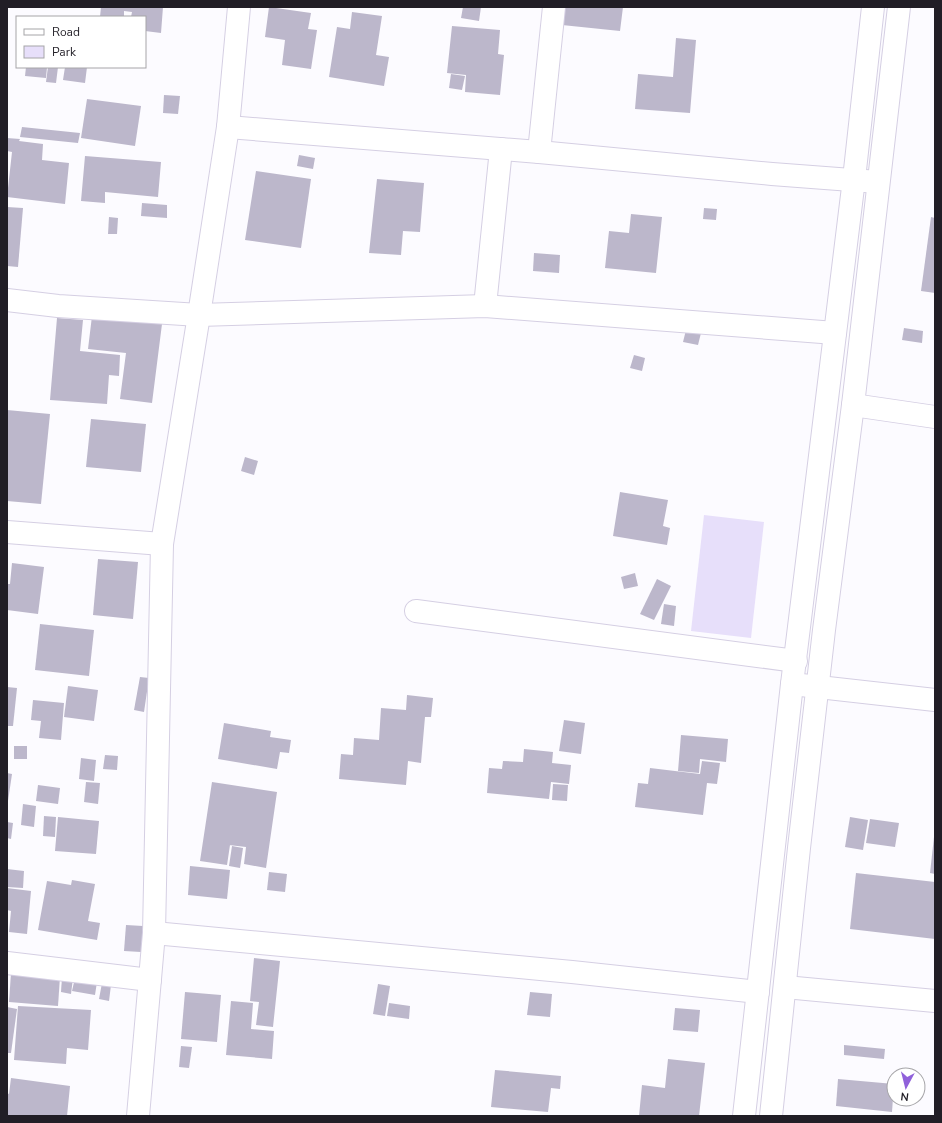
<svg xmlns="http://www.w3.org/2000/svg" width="942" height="1123" viewBox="0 0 942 1123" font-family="'Nunito Sans',sans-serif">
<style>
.green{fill:#e7dffa}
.building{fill:#bcb7cb}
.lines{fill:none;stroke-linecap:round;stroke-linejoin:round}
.minor-casing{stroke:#d5cfe3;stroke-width:24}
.secondary-casing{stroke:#d5cfe3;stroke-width:24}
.minor{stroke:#fff;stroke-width:22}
.secondary{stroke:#fff;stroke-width:22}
</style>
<rect width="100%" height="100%" fill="#fcfbff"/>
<polygon class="green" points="704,515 764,522 751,638 691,631"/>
<g class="building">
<polygon points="101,7 163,7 161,33 145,31 145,17 131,17 132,12 124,11 124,17 100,17"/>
<polygon points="269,7 311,13 308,29 317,30 311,69 282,65 285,40 265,37"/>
<polygon points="463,7 481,7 479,21 461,18"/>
<polygon points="564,7 623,7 620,31 562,25"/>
<polygon points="352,12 382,16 376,55 389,57 384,86 329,77 337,27 350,29"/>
<polygon points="452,26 500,30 498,54 504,55 500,95 465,92 466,75 447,73"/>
<polygon points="676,38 696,40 690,113 635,109 638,74 673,77"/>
<polygon points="26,67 47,67 46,78 25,76"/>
<polygon points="48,67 58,67 56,83 46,82"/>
<polygon points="65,67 87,67 85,83 63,80"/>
<polygon points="451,74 465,76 462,90 449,88"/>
<polygon points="164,95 180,96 178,114 163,113"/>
<polygon points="87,99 141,106 135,146 81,138"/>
<polygon points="22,127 80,133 78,143 20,137"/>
<polygon points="7,138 20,139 19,141 43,144 42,160 69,163 65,204 7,197 12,152 7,151"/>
<polygon points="299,155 315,158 313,169 297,166"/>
<polygon points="85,156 161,162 158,197 105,192 105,203 81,201"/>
<polygon points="256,171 311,179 301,248 245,240"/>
<polygon points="377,179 424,183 420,232 403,231 401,255 369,253"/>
<polygon points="142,203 167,205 167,218 141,216"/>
<polygon points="7,207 23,208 18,267 7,266"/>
<polygon points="704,208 717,209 716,220 703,219"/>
<polygon points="631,214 662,217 656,273 605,268 609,231 629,233"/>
<polygon points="109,217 118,218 117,234 108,234"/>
<polygon points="931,217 935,218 935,293 921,291"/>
<polygon points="534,253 560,255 559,273 533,271"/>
<polygon points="92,316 162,324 152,403 120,399 126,353 88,349"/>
<polygon points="57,318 83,320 80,351 120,355 119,376 109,375 107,404 50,400"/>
<polygon points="904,328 923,331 922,343 902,340"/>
<polygon points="686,330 701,333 698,345 683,342"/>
<polygon points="634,355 645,358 642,371 630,368"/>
<polygon points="7,410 50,414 41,504 7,501"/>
<polygon points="91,419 146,424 141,472 86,467"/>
<polygon points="245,457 258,461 254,475 241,471"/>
<polygon points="620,492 668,500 663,526 670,528 667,545 613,536"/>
<polygon points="98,559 138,562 133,619 93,615"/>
<polygon points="12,563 44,567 38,614 7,610 7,584 10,584"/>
<polygon points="635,573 638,586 624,589 621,577"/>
<polygon points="657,579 671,586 654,620 640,614"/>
<polygon points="664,604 676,606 674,626 661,624"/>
<polygon points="40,624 94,630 89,676 35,670"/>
<polygon points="140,677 149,678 144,712 134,710"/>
<polygon points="68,686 98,690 94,721 64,717"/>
<polygon points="7,687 17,688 13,726 7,726"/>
<polygon points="407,695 433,698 431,717 425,717 421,763 408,761 406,785 339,779 341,754 353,755 354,738 379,740 381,708 406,710"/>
<polygon points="33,700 64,703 61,740 39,738 41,721 31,720"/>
<polygon points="564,720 585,723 581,754 559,751"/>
<polygon points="224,723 271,731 270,737 291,740 289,753 280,752 277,769 218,759"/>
<polygon points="681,735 728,739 726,762 700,759 699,773 678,771"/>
<rect x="14" y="746" width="13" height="13"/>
<polygon points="524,749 553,752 552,763 571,765 569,784 551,782 549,799 487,793 489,768 502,769 503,761 523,762"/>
<polygon points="105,755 118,756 117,770 103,769"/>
<polygon points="81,758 96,760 94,781 79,779"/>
<polygon points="702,761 720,763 717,784 707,783 703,815 635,807 638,783 648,784 650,768 700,774"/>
<polygon points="7,773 12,774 8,801 7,801"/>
<polygon points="86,782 100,783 98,804 84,802"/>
<polygon points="212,782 277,792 266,868 244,864 246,847 229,845 230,845 227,865 200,861"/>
<polygon points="553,784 568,785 567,801 552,800"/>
<polygon points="38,785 60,788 58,804 36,801"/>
<polygon points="23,804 36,806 34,827 21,825"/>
<polygon points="44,816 56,817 55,837 43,836"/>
<polygon points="58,817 99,821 96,854 55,851"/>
<polygon points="850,817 868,820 863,850 845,847"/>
<polygon points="870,819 899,823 895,847 866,843"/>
<polygon points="7,822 13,823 11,839 7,838"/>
<polygon points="934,837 935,837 935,874 930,873"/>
<polygon points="232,846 243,848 240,868 229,866"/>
<polygon points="190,866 230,870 227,899 188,895"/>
<polygon points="7,869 24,871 23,888 7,887"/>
<polygon points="269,872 287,874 285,892 267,890"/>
<polygon points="856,873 935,882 935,939 850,929"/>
<polygon points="72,880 95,884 88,921 100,923 97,940 38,930 47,881 71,885"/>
<polygon points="7,888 31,891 27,934 9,932 11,911 7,910"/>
<polygon points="126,925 143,926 141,952 124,951"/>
<polygon points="254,958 280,961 273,1027 256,1025 259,1002 250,1001"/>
<polygon points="11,973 60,977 58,1006 9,1002"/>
<polygon points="62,977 73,978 71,994 61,992"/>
<polygon points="75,978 97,982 95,995 72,991"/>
<polygon points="102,983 111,985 109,1001 99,999"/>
<polygon points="378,984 390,986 385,1016 373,1014"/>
<polygon points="185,992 221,995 217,1042 181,1039"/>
<polygon points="530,992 552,994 550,1017 527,1015"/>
<polygon points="231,1001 253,1003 251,1029 274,1031 272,1059 226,1055"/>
<polygon points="389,1003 410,1006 409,1019 387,1016"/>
<polygon points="18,1006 91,1010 88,1050 67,1048 66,1064 14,1060"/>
<polygon points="7,1007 17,1009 11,1053 7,1053"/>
<polygon points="675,1008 700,1010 698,1032 673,1030"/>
<polygon points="844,1045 885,1049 884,1059 844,1055"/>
<polygon points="181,1046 192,1047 189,1068 179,1067"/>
<polygon points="668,1059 705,1063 699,1116 639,1116 642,1085 665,1088"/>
<polygon points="495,1070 561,1076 560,1089 551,1088 548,1112 491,1107"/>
<polygon points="11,1078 70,1086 67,1116 7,1116 7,1093 9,1094"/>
<polygon points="838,1079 894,1084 892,1112 836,1106"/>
</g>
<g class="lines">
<defs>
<g id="minor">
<polyline points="228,127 539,152 772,174 878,182"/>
<polyline points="539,152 554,7"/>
<polyline points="7,300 58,306 199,315 485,306 835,333"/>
<polyline points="485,306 501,149"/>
<polyline points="853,405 935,417"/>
<polyline points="7,532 162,544"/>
<polyline points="416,611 796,661"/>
<polyline points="792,684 935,700"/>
<polyline points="154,933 572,972 758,992"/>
<polyline points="7,963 150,980"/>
<polyline points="785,987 935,1001"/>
<polyline points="138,1116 154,933 162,544 199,315 228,127 239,7"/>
</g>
<g id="secondary">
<polyline points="744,1116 792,684 854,179 873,7"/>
<polyline points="771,1116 799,848 824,630 853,405 899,7"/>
</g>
</defs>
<use href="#minor" class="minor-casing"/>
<use href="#secondary" class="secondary-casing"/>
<use href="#minor" class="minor"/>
<use href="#secondary" class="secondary"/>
</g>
<rect width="942" height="1123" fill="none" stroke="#211e26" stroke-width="16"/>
<rect x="16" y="16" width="130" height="52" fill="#ffffff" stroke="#a6a5a8"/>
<rect x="24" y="29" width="20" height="6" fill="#ffffff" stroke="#a6a5a8"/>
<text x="52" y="36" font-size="12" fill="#211e26">Road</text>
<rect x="24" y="46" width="20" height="12" fill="#e7dffa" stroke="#a6a5a8"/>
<text x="52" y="56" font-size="12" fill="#211e26">Park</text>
<g transform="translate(906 1087) rotate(187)"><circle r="19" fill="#ffffff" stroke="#a6a5a8"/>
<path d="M0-3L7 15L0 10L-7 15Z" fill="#9061da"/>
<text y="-6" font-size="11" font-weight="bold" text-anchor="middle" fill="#211e26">N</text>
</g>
</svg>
